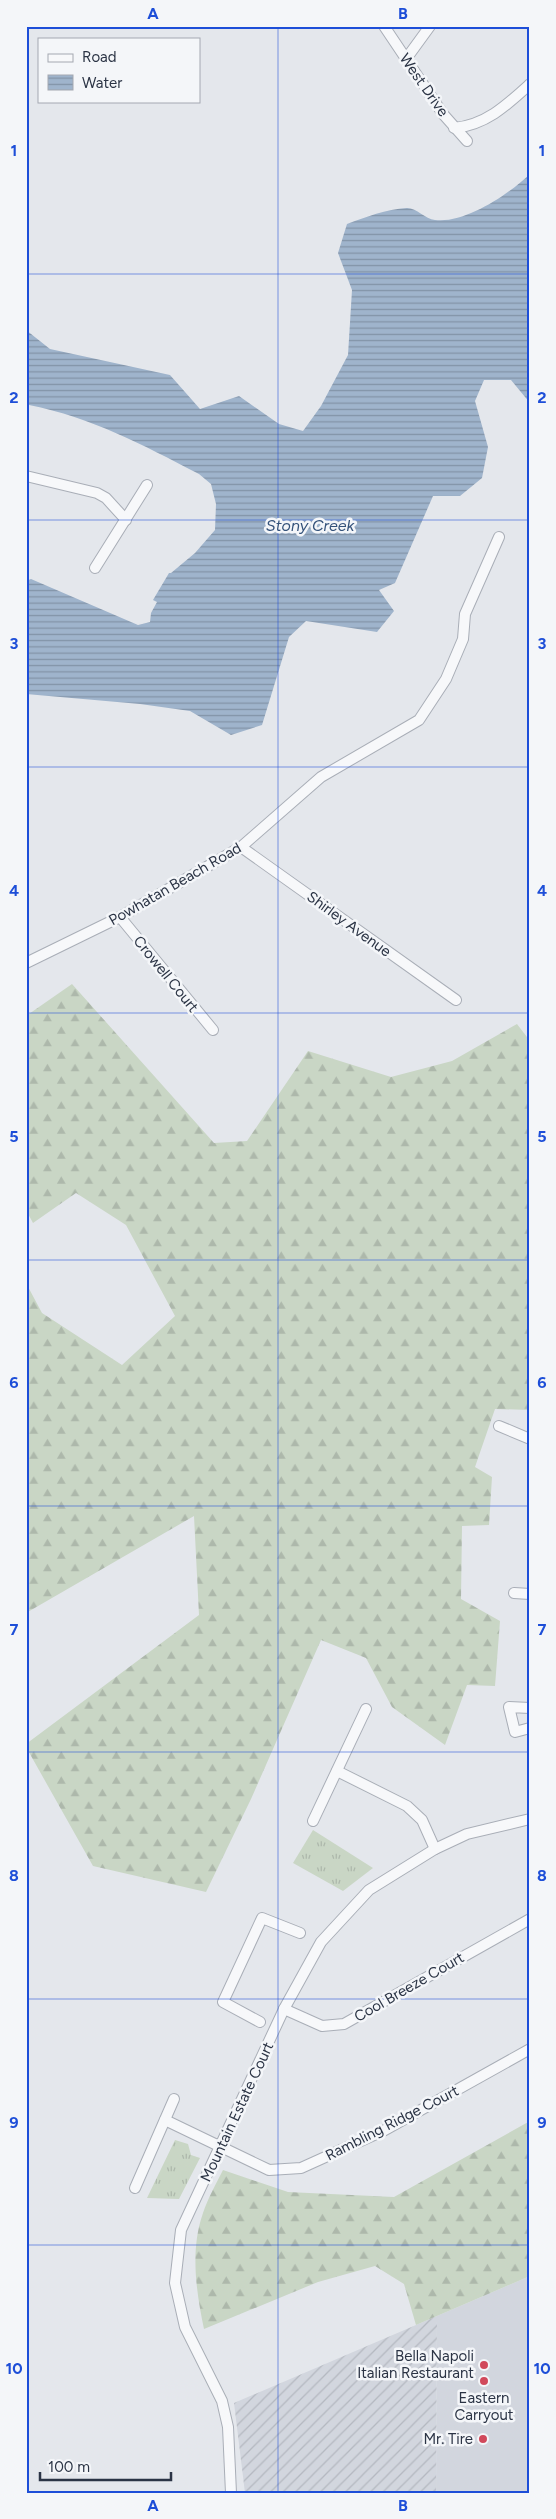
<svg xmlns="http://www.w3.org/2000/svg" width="556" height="2519" viewBox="0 0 556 2519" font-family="Figtree,sans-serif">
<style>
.built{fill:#d2d6de}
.industrial{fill:url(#industrial-furrows)}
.grass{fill:url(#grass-tufts)}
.forest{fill:url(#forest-firs)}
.water{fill:url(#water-rules)}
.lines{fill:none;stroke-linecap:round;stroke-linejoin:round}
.street-casing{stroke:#a9aeb7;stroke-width:12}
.street{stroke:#f7f8fa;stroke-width:10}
.grid{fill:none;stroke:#1d4ed8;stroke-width:1;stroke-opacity:0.55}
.poi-dot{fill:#d1495b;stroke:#f4f6f9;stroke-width:2}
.labels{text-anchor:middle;stroke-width:5;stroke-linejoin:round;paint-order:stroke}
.street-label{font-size:15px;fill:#2b3445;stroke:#f4f6f9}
.poi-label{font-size:15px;fill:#2b3445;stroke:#f4f6f9;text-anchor:end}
.water-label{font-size:16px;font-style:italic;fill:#34527a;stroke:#f4f6f9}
.neatline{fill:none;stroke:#1d4ed8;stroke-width:2}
.grid-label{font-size:16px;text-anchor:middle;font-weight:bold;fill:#1d4ed8}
</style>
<defs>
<pattern id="industrial-furrows" width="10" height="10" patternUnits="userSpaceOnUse" patternTransform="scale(1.25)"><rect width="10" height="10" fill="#d2d6de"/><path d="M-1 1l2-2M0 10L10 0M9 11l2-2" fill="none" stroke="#b4b8c0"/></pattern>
<pattern id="grass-tufts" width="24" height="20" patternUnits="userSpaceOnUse" patternTransform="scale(1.25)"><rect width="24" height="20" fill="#c9d6c5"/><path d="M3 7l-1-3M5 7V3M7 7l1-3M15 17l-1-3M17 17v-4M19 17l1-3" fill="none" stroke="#adb8ab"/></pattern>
<pattern id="forest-firs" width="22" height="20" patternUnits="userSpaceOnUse" patternTransform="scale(1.25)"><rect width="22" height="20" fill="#c9d6c5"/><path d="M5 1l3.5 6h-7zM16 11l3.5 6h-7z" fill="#adb8ab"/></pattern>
<pattern id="water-rules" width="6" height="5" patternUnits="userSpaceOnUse" patternTransform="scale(1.25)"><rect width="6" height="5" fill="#9fb4cc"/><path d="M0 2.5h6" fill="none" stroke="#8293a7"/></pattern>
</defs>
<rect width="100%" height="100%" fill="#e4e7ec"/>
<polygon class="built" points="530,2276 530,2493 436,2493 437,2316"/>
<polygon class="industrial" points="437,2316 436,2493 245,2493 234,2403"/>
<g class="grass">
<polygon points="313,1830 373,1868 343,1891 293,1863"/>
<polygon points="175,2140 188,2144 191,2155 200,2158 179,2199 147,2198"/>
</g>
<g class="forest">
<polygon points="72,984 214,1143 247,1141 308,1051 391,1077 452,1061 517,1024 530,1041 530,1410 495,1409 475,1467 492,1477 489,1525 462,1526 461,1599 500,1621 495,1686 467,1685 445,1745 392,1707 366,1658 321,1640 251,1799 206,1892 93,1866 26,1747 26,1744 199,1615 194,1516 26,1613 26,1283 42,1313 122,1365 175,1316 126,1225 76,1193 33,1223 26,1210 26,1091 28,1088 26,1083 26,1016"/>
<path d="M530 2121V2276L416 2325 404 2284 375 2266 318 2282 204 2329C196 2291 190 2250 203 2213 208 2198 216 2184 223 2170L288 2192 394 2197Z"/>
</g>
<path class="water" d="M530 174V403L511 380H484L475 401 488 447 482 478 460 496H433L395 583 379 590 394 611 377 632 306 621 289 637 262 725 231 735 190 711 140 704 26 694V581L31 579 138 625 150 622 151 613 157 602 153 600 169 573H171L195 553 215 530 216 504 211 484 199 474C141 444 93 418 29 405L26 402V330L50 349 170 375 200 409 239 396 279 424 303 431 321 406 348 355 352 290 338 253 347 224C366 217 386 209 407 208 417 208 425 219 435 220 465 224 509 194 530 174Z"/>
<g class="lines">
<defs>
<g id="street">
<polyline points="384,26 443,114 467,141"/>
<polyline points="406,59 430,26"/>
<path d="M454 128C486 125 507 105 530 84"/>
<polyline points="26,476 97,493 106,498 126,520"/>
<polyline points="95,568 147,485"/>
<polyline points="241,847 456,1000"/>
<polyline points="120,917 213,1030"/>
<polyline points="26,963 120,917 241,847 321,777 419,720 446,679 463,639 465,614 499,537"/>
<polyline points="499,1426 530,1439"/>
<polyline points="514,1593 530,1594"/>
<polyline points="530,1708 509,1707 515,1732 530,1728"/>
<polyline points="337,1771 407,1806 422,1820 435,1849"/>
<polyline points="313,1821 366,1709"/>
<polyline points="284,2009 322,2026 344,2024 530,1919"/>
<polyline points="260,2022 223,2002 262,1918 300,1933"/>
<polyline points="165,2120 269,2170 301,2168 385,2130 530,2049"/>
<polyline points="135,2188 174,2099"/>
<polyline points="231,2493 228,2427 222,2401 185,2327 175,2283 181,2230 284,2009 321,1942 369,1890 435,1849 467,1834 530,1819"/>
</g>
</defs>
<use href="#street" class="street-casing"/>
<use href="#street" class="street"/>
</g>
<path class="grid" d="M278 26V2493M26 274H530M26 520H530M26 767H530M26 1013H530M26 1260H530M26 1506H530M26 1752H530M26 1999H530M26 2245H530"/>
<g class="poi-dot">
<circle cx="484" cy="2365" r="5"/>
<circle cx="484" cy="2381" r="5"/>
<circle cx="483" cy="2439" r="5"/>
</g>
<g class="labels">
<g class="street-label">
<text transform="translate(424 85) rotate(55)" y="5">West Drive</text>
<text transform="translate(175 884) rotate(-30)" y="5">Powhatan Beach Road</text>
<text transform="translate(349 924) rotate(36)" y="5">Shirley Avenue</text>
<text transform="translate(166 974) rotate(51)" y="5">Crowell Court</text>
<text transform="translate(409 1987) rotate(-30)" y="5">Cool Breeze Court</text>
<text transform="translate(237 2112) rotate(-65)" y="5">Mountain Estate Court</text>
<text transform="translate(392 2123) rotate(-27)" y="5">Rambling Ridge Court</text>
</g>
<g class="poi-label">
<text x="474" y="2361">Bella Napoli<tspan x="474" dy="17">Italian Restaurant</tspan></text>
<text x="484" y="2403" text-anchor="middle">Eastern<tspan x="484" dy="17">Carryout</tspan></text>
<text x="473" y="2444">Mr. Tire</text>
</g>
<g class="water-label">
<text x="310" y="531">Stony Creek</text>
</g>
</g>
<rect width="556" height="2519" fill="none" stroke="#f4f6f9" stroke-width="55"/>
<rect x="38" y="38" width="162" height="65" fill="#f4f6f9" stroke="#a4a8b1"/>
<rect x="48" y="54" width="25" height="8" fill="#f7f8fa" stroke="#a4a8b1"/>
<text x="82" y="62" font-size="15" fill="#2b3445">Road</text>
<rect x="48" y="75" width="25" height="15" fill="url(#water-rules)" stroke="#a4a8b1"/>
<text x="82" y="88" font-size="15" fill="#2b3445">Water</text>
<path d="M40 2472v8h131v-8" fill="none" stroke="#2b3445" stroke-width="2.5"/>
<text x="48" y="2472" font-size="15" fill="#2b3445" stroke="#f4f6f9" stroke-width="4" paint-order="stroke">100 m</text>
<rect x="28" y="28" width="500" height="2464" class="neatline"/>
<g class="grid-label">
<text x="153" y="19">A</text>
<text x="403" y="19">B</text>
<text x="14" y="156">1</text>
<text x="542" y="156">1</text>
<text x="14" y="403">2</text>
<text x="542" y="403">2</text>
<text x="14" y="649">3</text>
<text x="542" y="649">3</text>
<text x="14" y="896">4</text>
<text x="542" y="896">4</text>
<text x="14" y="1142">5</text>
<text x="542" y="1142">5</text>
<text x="14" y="1388">6</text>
<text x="542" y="1388">6</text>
<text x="14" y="1635">7</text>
<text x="542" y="1635">7</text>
<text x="14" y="1881">8</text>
<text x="542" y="1881">8</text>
<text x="14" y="2128">9</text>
<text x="542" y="2128">9</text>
<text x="14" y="2374">10</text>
<text x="542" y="2374">10</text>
<text x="153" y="2511">A</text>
<text x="403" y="2511">B</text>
</g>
</svg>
